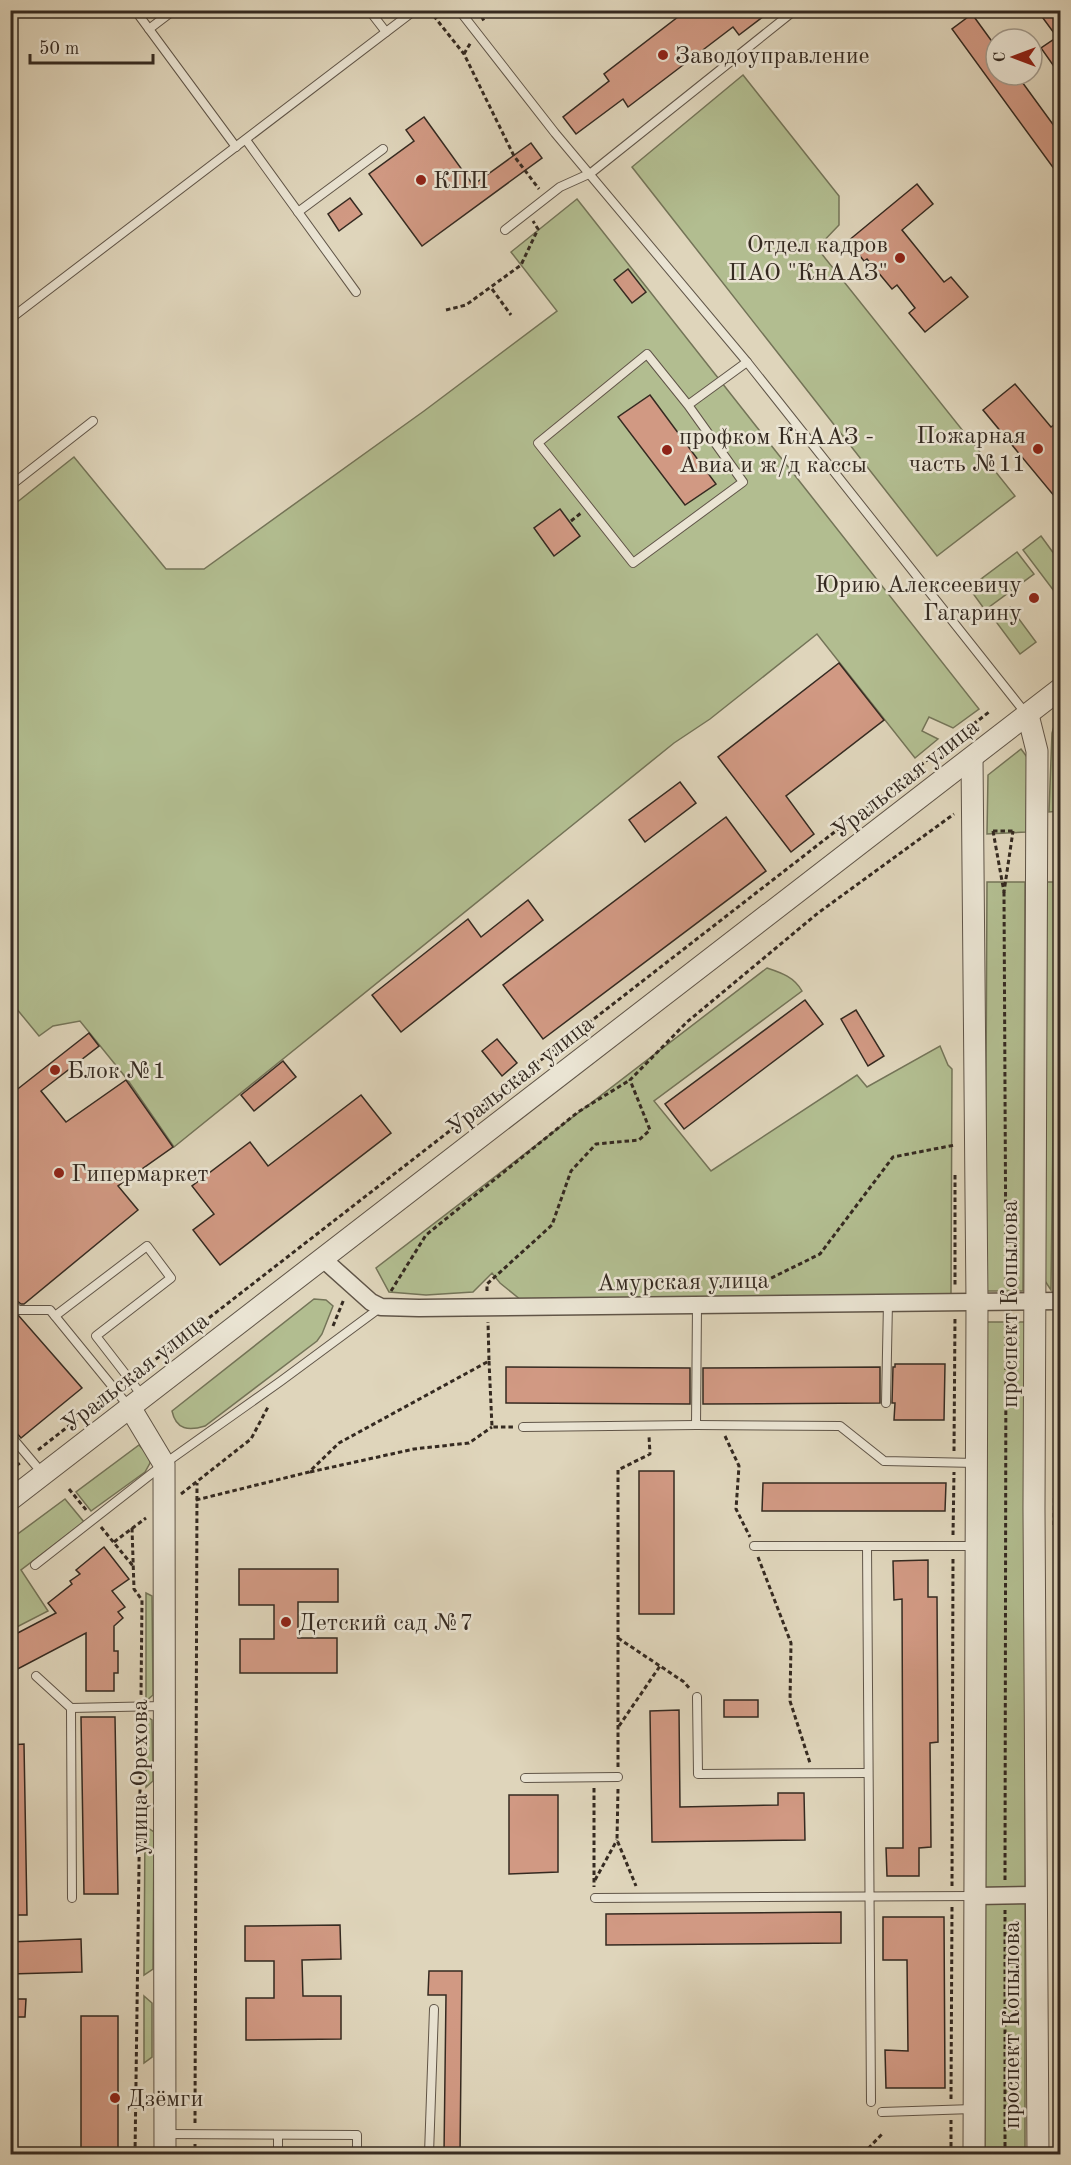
<svg xmlns="http://www.w3.org/2000/svg" width="1071" height="2165" viewBox="0 0 1071 2165" font-family="'Old Standard TT',serif">
<style>
.green{fill:#b2bd90;stroke:#747458;stroke-width:1.5}
.building{fill:#d19983;stroke:#352a21;stroke-width:1.5}
.lines{fill:none;stroke-linecap:round;stroke-linejoin:round}
.service-casing{stroke:#605548;stroke-width:10}
.minor-casing{stroke:#605548;stroke-width:19}
.tertiary-casing{stroke:#605548;stroke-width:23}
.path{stroke:#352a21;stroke-width:3;stroke-dasharray:4.5 3;stroke-linecap:butt}
.service{stroke:#eae4d3;stroke-width:8}
.minor{stroke:#eae4d3;stroke-width:16}
.tertiary{stroke:#eae4d3;stroke-width:21}
.poi-dot{fill:#8f2418;stroke:#eae4d3;stroke-width:2}
.labels{text-anchor:middle;stroke-width:5;stroke-linejoin:round;paint-order:stroke}
.poi-label{font-size:24px;fill:#352a21;stroke:#eae4d3;text-anchor:start}
.street-label{font-size:24px;fill:#352a21;stroke:#eae4d3}
</style>
<rect width="100%" height="100%" fill="#dfd5bb"/>
<filter id="stains"><feTurbulence type="fractalNoise" baseFrequency=".00333" numOctaves="4"/><feColorMatrix values="0 0 0 0 .2 0 0 0 0 .09 0 0 0 0 .02 0 0 0 .5 -.17"/></filter>
<radialGradient id="worn" r=".72"><stop offset=".6" stop-color="#630" stop-opacity="0"/><stop offset="1" stop-color="#630" stop-opacity=".3"/></radialGradient>
<g class="green">
<polygon points="743,75 839,196 839,225 817,248 1015,496 937,556 632,167"/>
<polygon points="577,199 979,709 953,728 929,717 922,731 938,739 915,758 817,634 710,719 674,743 174,1147 127,1079 80,1021 53,1026 39,1036 11,1002 11,507 74,457 166,569 204,569 424,411 557,311 511,252"/>
<polygon points="1041,536 1060,562 1060,599 1023,550"/>
<polygon points="1017,552 1034,574 985,610 969,588"/>
<polygon points="1010,607 1036,642 1020,654 994,619"/>
<polygon points="1060,716 1060,811 1049,812 1052,733 1055,723"/>
<polygon points="1021,749 1027,757 1026,832 987,834 988,775"/>
<polygon points="987,882 1025,882 1023,1291 985,1291"/>
<polygon points="1047,882 1056,882 1051,1290 1045,1281"/>
<path d="M767 968C782 973 794 977 802 991L654 1101 711 1171 857 1075 867 1087 940 1046 948 1065 952 1069 951 1296 521 1300 500 1283 492 1273 473 1292 426 1295 389 1292 376 1268Z"/>
<path d="M314 1299 326 1300 333 1306 322 1334 317 1341 205 1426C189 1431 176 1430 172 1411Z"/>
<polygon points="987,1322 1025,1322 1025,2154 985,2154"/>
<polygon points="139,1445 149,1456 150,1463 145,1472 91,1511 76,1492"/>
<polygon points="65,1499 84,1522 21,1570 48,1611 11,1630 11,1539"/>
<polygon points="146,1593 152,1596 153,1695 146,1701"/>
<polygon points="146,1716 152,1720 153,1781 146,1787"/>
<polygon points="145,1826 154,1832 153,1969 144,1975"/>
<polygon points="144,1996 152,2003 152,2057 144,2063"/>
</g>
<g class="building">
<polygon points="687,10 772,10 739,35 733,27 628,107 623,99 576,134 563,117 609,81 604,74"/>
<polygon points="1037,10 1060,10 1060,75 1041,48 1057,37"/>
<polygon points="972,14 996,47 996,75 1017,75 1060,134 1060,177 952,29"/>
<polygon points="424,117 473,185 531,143 542,158 422,246 369,174 414,141 406,130"/>
<polygon points="917,184 933,204 902,230 944,282 951,277 968,297 925,332 909,313 915,308 897,285 892,289 867,259 864,261 848,241"/>
<polygon points="350,198 362,214 339,231 328,214"/>
<polygon points="628,269 646,292 632,303 614,280"/>
<polygon points="1015,384 1051,427 1060,420 1060,503 983,410"/>
<polygon points="650,395 716,484 685,505 618,417"/>
<polygon points="560,509 580,536 554,556 534,528"/>
<polygon points="839,663 884,720 786,796 814,834 791,852 718,757"/>
<polygon points="680,782 696,803 645,842 629,820"/>
<polygon points="726,817 766,871 543,1039 503,985"/>
<polygon points="528,900 543,920 401,1032 372,995 468,919 481,937"/>
<polygon points="805,1000 823,1024 684,1129 665,1104"/>
<polygon points="856,1010 884,1056 868,1066 841,1019"/>
<polygon points="89,1033 99,1046 41,1091 66,1122 126,1080 173,1147 118,1186 138,1210 24,1304 21,1304 10,1295 10,1095"/>
<polygon points="497,1039 517,1063 502,1076 482,1051"/>
<polygon points="283,1061 296,1077 254,1111 241,1095"/>
<polygon points="361,1095 391,1133 220,1265 193,1230 214,1214 192,1186 250,1142 268,1166"/>
<polygon points="10,1311 19,1316 82,1388 21,1438 10,1425"/>
<polygon points="895,1364 945,1364 944,1420 894,1420 895,1403 892,1403 893,1367 895,1367"/>
<polygon points="506,1367 690,1368 690,1404 506,1403"/>
<polygon points="880,1367 880,1403 703,1404 703,1368"/>
<rect x="639" y="1471" width="35" height="143"/>
<polygon points="763,1483 946,1483 945,1511 762,1511"/>
<polygon points="104,1547 129,1579 112,1591 125,1607 118,1612 123,1618 114,1626 114,1651 118,1651 118,1673 114,1673 114,1691 86,1691 86,1633 10,1673 10,1637 56,1613 48,1603 72,1584 70,1581 80,1574 76,1570"/>
<polygon points="928,1560 928,1597 937,1597 938,1742 930,1743 931,1847 919,1848 919,1876 887,1876 886,1848 903,1848 902,1599 894,1600 893,1561"/>
<polygon points="239,1569 338,1569 338,1602 298,1602 298,1638 337,1638 337,1673 240,1673 240,1639 274,1639 274,1605 239,1605"/>
<rect x="724" y="1700" width="34" height="17"/>
<polygon points="679,1710 680,1807 778,1805 778,1793 804,1793 805,1840 652,1842 650,1711"/>
<polygon points="81,1717 115,1717 118,1894 84,1894"/>
<polygon points="24,1744 27,1915 10,1915 10,1745"/>
<polygon points="509,1795 558,1795 558,1872 509,1874"/>
<polygon points="841,1912 841,1943 606,1945 606,1914"/>
<polygon points="883,1917 944,1917 945,2088 886,2088 885,2050 908,2051 907,1960 883,1960"/>
<polygon points="340,1925 341,1959 302,1960 303,1996 341,1996 341,2039 246,2040 246,1998 274,1998 274,1961 245,1961 245,1926"/>
<polygon points="81,1939 82,1972 10,1974 10,1942"/>
<polygon points="429,1971 462,1971 460,2154 444,2154 446,1995 428,1995"/>
<polygon points="10,1999 26,1999 25,2017 10,2017"/>
<rect x="81" y="2016" width="37" height="138"/>
</g>
<g class="lines">
<defs>
<g id="service">
<polyline points="135,10 236,147"/>
<polyline points="369,10 386,32"/>
<polyline points="459,10 555,133 747,362 1027,715"/>
<polyline points="149,29 174,10"/>
<polyline points="246,140 356,292"/>
<polyline points="298,212 383,149"/>
<polyline points="505,230 560,187 591,173 795,10"/>
<polyline points="10,319 415,10"/>
<polyline points="688,405 743,482 633,563 538,443 647,354 688,405 747,362"/>
<polyline points="10,486 93,421"/>
<polyline points="10,1301 18,1310 50,1310 130,1408"/>
<polyline points="55,1316 147,1246 171,1278 96,1336 144,1398"/>
<polyline points="886,1403 888,1302"/>
<polyline points="696,1425 697,1305"/>
<polyline points="523,1427 696,1425 840,1426 884,1461 976,1463"/>
<polyline points="10,1435 43,1474"/>
<polyline points="754,1546 975,1546"/>
<polyline points="867,1546 871,2102"/>
<polyline points="35,1565 164,1464 281,1381 381,1307"/>
<polyline points="36,1676 71,1708 72,1898"/>
<polyline points="697,1697 698,1774 868,1773"/>
<polyline points="71,1708 163,1706"/>
<polyline points="525,1778 618,1777"/>
<polyline points="595,1898 975,1896"/>
<polyline points="882,2112 973,2109"/>
<polyline points="165,2134 357,2135 357,2154"/>
<polyline points="278,2136 278,2154"/>
<polyline points="429,2154 434,2009"/>
</g>
<g id="minor">
<polyline points="323,1259 371,1302 381,1307 419,1308 1060,1301"/>
<polyline points="975,1896 1036,1895"/>
</g>
<g id="tertiary">
<polyline points="1028,715 1037,751 1034,1509 1038,2154"/>
<polyline points="972,758 977,1302 974,2154"/>
<polyline points="131,1409 164,1464 165,2154"/>
<polyline points="10,1500 1060,689"/>
</g>
</defs>
<use href="#service" class="service-casing"/>
<use href="#minor" class="minor-casing"/>
<use href="#tertiary" class="tertiary-casing"/>
<g class="path">
<polyline points="429,10 464,54 514,156 539,189"/>
<polyline points="478,10 484,21"/>
<polyline points="464,54 471,42"/>
<polyline points="492,289 511,315"/>
<polyline points="446,310 466,305 521,265 538,229 533,221"/>
<polyline points="571,521 581,513"/>
<polyline points="993,831 1004,892 1013,831"/>
<polyline points="993,831 1013,831"/>
<polyline points="1004,892 1006,1286"/>
<polyline points="955,1175 955,1286"/>
<polyline points="1057,1285 1060,831"/>
<polyline points="751,1288 820,1254 893,1157 955,1145"/>
<polyline points="391,1291 426,1235 578,1112 630,1080"/>
<polyline points="487,1291 487,1284 552,1225 571,1171 596,1144 639,1140 650,1130 630,1080 687,1022 818,913 954,814"/>
<polyline points="333,1326 344,1299"/>
<polyline points="489,1361 492,1427 513,1427"/>
<polyline points="138,1373 989,712"/>
<polyline points="725,1436 739,1466 736,1509 750,1537"/>
<polyline points="38,1450 106,1397"/>
<polyline points="954,1451 955,1316"/>
<polyline points="10,1470 20,1463"/>
<polyline points="310,1472 414,1449 469,1443 492,1427"/>
<polyline points="69,1489 87,1511"/>
<polyline points="181,1494 251,1439 268,1407"/>
<polyline points="196,1500 309,1472 339,1443 489,1361 488,1322"/>
<polyline points="1054,1525 1057,1316"/>
<polyline points="101,1527 133,1566"/>
<polyline points="132,1528 134,1589 142,1600 141,1695"/>
<polyline points="953,1535 954,1472"/>
<polyline points="114,1542 146,1518"/>
<polyline points="758,1557 791,1643 790,1701 810,1763"/>
<polyline points="618,1638 684,1682 690,1689"/>
<polyline points="619,1726 660,1666"/>
<polyline points="618,1767 618,1470 650,1454 649,1436"/>
<polyline points="594,1788 594,1887"/>
<polyline points="618,1789 617,1840 636,1886"/>
<polyline points="595,1880 617,1840"/>
<polyline points="1005,1880 1006,1316"/>
<polyline points="952,1886 953,1556"/>
<polyline points="951,2099 952,1907"/>
<polyline points="195,2123 197,1483"/>
<polyline points="135,2154 141,1719"/>
<polyline points="195,2154 195,2144"/>
<polyline points="863,2154 882,2134"/>
<polyline points="951,2154 951,2120"/>
<polyline points="1005,2154 1005,1910"/>
</g>
<use href="#service" class="service"/>
<use href="#minor" class="minor"/>
<use href="#tertiary" class="tertiary"/>
</g>
<g class="poi-dot">
<circle cx="663" cy="55" r="6"/>
<circle cx="421" cy="180" r="6"/>
<circle cx="900" cy="258" r="6"/>
<circle cx="1038" cy="449" r="6"/>
<circle cx="667" cy="450" r="6"/>
<circle cx="1034" cy="598" r="6"/>
<circle cx="55" cy="1070" r="6"/>
<circle cx="59" cy="1173" r="6"/>
<circle cx="286" cy="1622" r="6"/>
<circle cx="115" cy="2098" r="6"/>
</g>
<g class="labels">
<g class="poi-label">
<text x="675" y="63">Заводоуправление</text>
<text x="433" y="188">КПП</text>
<text x="888" y="252" text-anchor="end">Отдел кадров<tspan x="888" dy="28">ПАО "КнААЗ"</tspan></text>
<text x="1026" y="443" text-anchor="end">Пожарная<tspan x="1026" dy="28">часть №11</tspan></text>
<text x="679" y="444">профком КнААЗ -<tspan x="679" dy="28">Авиа и ж/д кассы</tspan></text>
<text x="1022" y="592" text-anchor="end">Юрию Алексеевичу<tspan x="1022" dy="28">Гагарину</tspan></text>
<text x="67" y="1078">Блок №1</text>
<text x="71" y="1181">Гипермаркет</text>
<text x="298" y="1630">Детский сад №7</text>
<text x="127" y="2106">Дзёмги</text>
</g>
<g class="street-label">
<text transform="translate(905 778) rotate(-38)" y="8">Уральская улица</text>
<text transform="translate(520 1075) rotate(-38)" y="8">Уральская улица</text>
<text transform="translate(683 1281) rotate(-1)" y="8">Амурская улица</text>
<text transform="translate(1009 1304) rotate(-90)" y="8">проспект Копылова</text>
<text transform="translate(135 1372) rotate(-38)" y="8">Уральская улица</text>
<text transform="translate(139 1777) rotate(-90)" y="8">улица Орехова</text>
<text transform="translate(1011 2025) rotate(-90)" y="8">проспект Копылова</text>
</g>
</g>
<rect width="1071" height="2165" fill="none" stroke="#dfd5bb" stroke-width="36"/>
<rect x="12" y="12" width="1047" height="2141" fill="none" stroke="#352a21" stroke-width="3"/>
<rect x="18" y="18" width="1035" height="2129" fill="none" stroke="#352a21" stroke-width="1.5"/>
<g transform="translate(1014 57) rotate(270)"><circle r="28" fill="#eae4d3" stroke="#a29a8c" stroke-width="1.5"/>
<path d="M0-4.5L10 22L0 15L-10 22Z" fill="#8f2418"/>
<text y="-9" font-size="16" font-weight="bold" text-anchor="middle" fill="#352a21">С</text>
</g>
<path d="M30 54v9h123v-9" fill="none" stroke="#352a21" stroke-width="3"/>
<text x="39" y="54" font-size="18" fill="#352a21" stroke="#eae4d3" stroke-width="4.5" paint-order="stroke">50 m</text>
<rect width="100%" height="100%" filter="url(#stains)"/>
<rect width="100%" height="100%" fill="url(#worn)"/>
</svg>
